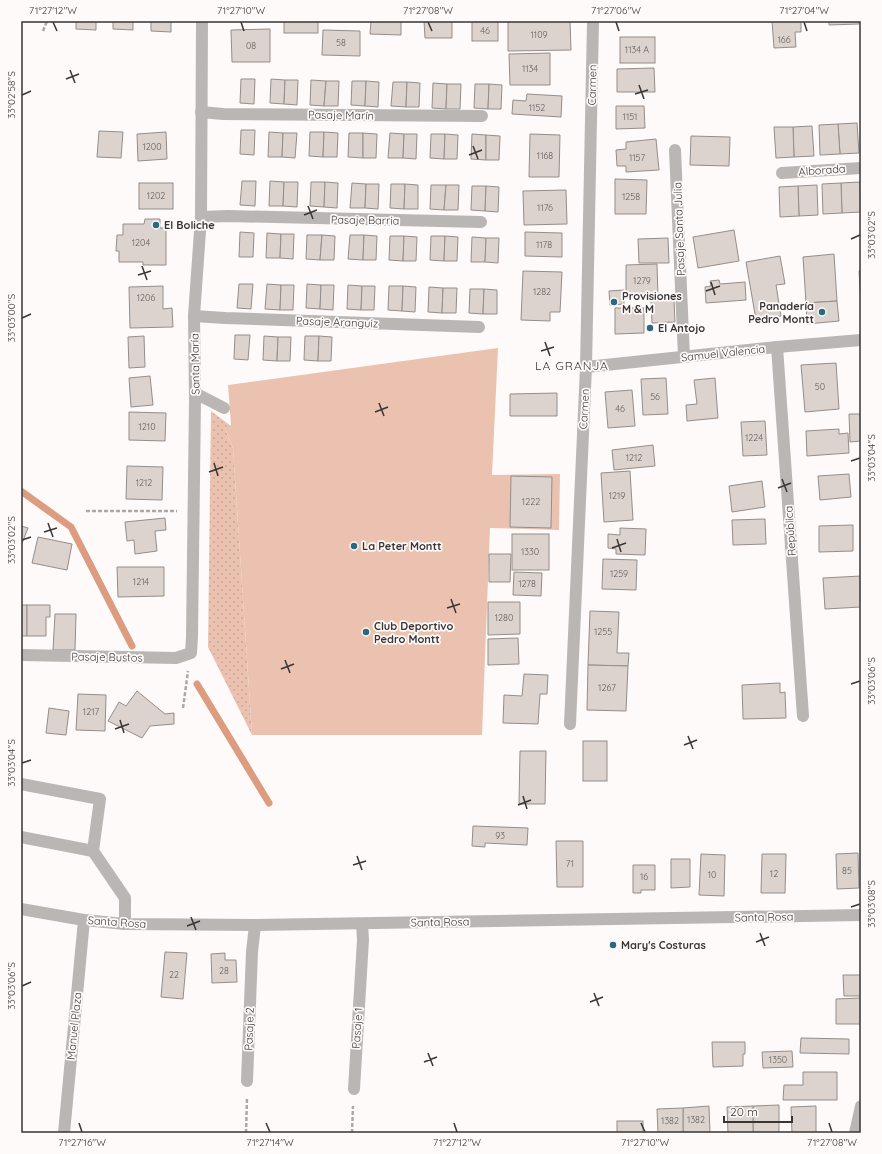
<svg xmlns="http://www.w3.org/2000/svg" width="882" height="1154" viewBox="0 0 882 1154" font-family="Quicksand,sans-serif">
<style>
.grass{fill:url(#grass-dots)}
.pitch{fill:#ebc2b0}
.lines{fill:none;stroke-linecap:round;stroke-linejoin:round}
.stream{stroke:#dc9c7f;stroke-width:7}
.building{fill:#dcd3cf;stroke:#958d89}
.path{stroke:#aca8a7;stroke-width:2.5;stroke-dasharray:4 2;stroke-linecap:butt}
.minor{stroke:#b9b6b4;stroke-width:12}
.ticks{fill:none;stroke:#393534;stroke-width:1.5}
.poi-dot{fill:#2b697f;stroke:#fefaf9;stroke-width:1.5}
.labels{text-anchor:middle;stroke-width:3.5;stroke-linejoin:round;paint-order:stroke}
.number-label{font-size:9px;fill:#625c5b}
.street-label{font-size:11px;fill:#393534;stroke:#fefaf9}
.poi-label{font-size:11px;font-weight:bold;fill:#393534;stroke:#fefaf9;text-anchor:start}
.neighbourhood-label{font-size:12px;letter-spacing:1px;fill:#393534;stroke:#fefaf9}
.neatline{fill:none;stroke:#393534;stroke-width:1.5}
.ticks-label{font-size:10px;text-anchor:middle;fill:#393534}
</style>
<defs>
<pattern id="grass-dots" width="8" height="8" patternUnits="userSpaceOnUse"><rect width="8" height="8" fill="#ebc2b0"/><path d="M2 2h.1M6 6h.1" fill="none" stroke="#caa798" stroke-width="1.8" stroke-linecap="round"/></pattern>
</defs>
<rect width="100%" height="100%" fill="#fefaf9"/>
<polygon class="grass" points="211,411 231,426 225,428 233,448 252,735 208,647"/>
<polygon class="pitch" points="498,348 492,475 560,474 559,530 490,528 482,735 252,735 233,448 225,428 231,425 228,385"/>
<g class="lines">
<g class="stream">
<polyline points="21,491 71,527 132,646"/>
<polyline points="197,684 269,803"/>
</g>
</g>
<g class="building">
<polygon points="76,21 96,21 96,30 76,29"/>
<polygon points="113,21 133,21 133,30 113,29"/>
<polygon points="151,21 171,21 171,32 151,31"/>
<rect x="284" y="21" width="34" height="12"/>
<polygon points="371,21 401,21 401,35 370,34"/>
<polygon points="424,21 452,21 452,38 425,38"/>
<rect x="472" y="21" width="26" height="20"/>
<polygon points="508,21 570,21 571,50 508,51"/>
<polygon points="772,21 801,21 801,32 795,32 796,47 774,48"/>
<polygon points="829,21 859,21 859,24 829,25"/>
<polygon points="270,29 270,62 232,62 231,30"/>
<polygon points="323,30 360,31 360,56 322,55"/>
<rect x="620" y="37" width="35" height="26"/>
<polygon points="550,53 550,85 510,85 509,54"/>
<polygon points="654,68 655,92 617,92 617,69"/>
<polygon points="241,79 255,79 254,104 240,103"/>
<polygon points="271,79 285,80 284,104 270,103"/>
<polygon points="285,80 298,80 297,105 284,104"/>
<polygon points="311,80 326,81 324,106 310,105"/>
<polygon points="326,81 339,81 338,106 324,106"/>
<polygon points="352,81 366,81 365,106 351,105"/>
<polygon points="366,81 379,82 378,107 365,106"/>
<polygon points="393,82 407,82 406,107 391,106"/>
<polygon points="407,82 420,83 419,107 406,107"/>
<polygon points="433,83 447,84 446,109 432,108"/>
<polygon points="447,84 461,84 460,109 446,109"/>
<polygon points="475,84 489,84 488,109 474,108"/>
<polygon points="489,84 502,85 501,109 488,109"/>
<polygon points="527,94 562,96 561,117 512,114 513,100 526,101"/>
<polygon points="616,106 644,106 645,128 616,129"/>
<polygon points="857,123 859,153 840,154 838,124"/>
<polygon points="838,124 840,154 820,155 819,125"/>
<polygon points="812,126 814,156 794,157 793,127"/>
<polygon points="774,127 793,127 794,157 776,158"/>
<polygon points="241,130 255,130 254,155 240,154"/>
<polygon points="99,131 123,132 121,158 97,157"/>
<polygon points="166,132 167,159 138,161 137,134"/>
<polygon points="269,132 283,133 282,157 268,157"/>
<polygon points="310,132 324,132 323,157 309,156"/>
<polygon points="324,132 338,133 337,157 323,157"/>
<polygon points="283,133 297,133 295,158 282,157"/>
<polygon points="349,133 363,133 363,158 348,157"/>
<polygon points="363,133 377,134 376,158 363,158"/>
<polygon points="390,133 404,134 403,158 388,158"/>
<polygon points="404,134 417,134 416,159 403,158"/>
<polygon points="431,134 445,134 444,159 430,158"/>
<polygon points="445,134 458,135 457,159 444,159"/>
<polygon points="472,134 486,135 486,160 471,159"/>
<polygon points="530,134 560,135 559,177 529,177"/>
<polygon points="486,135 500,136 499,160 486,160"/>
<polygon points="691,136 730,137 729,166 690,165"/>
<polygon points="656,139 659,170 626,172 626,166 617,166 616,150 626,149 626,142"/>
<polygon points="615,179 647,180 646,214 615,214"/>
<polygon points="242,181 256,181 255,206 240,205"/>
<polygon points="270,181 284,182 283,206 269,206"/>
<polygon points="284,182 298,182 297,207 283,206"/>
<polygon points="311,182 325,182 324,207 310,206"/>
<polygon points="325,182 338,183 337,208 324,207"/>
<polygon points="860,182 861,212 842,213 841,183"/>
<rect x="139" y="183" width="34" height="26"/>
<polygon points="352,183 366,184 365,208 350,208"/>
<polygon points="841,183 842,213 823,214 822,184"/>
<polygon points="366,184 379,184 378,209 365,208"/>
<polygon points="391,184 405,184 404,209 390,208"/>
<polygon points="405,184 418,185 418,209 404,209"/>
<polygon points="431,185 446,185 444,210 430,209"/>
<polygon points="446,185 459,185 458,210 444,210"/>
<polygon points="817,185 818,215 799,216 798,186"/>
<polygon points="472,186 486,186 485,211 471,210"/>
<polygon points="486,186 499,187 498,212 485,211"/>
<polygon points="798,186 799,216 780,217 779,187"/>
<polygon points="566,190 567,224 524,225 523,191"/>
<polygon points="145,219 160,219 160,228 166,228 166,265 143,265 143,262 119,262 119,251 116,251 117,235 123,235 123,224 144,224"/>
<polygon points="734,230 739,261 698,268 693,237"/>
<polygon points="240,232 254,233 253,257 239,257"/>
<polygon points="525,232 562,233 562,257 525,256"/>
<polygon points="267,233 281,234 280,258 266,258"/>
<polygon points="281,234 294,234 293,259 280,258"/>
<polygon points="307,235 322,235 320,260 306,259"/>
<polygon points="322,235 335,236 334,260 320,260"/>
<polygon points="350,235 364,235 363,260 348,259"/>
<polygon points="364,235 377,236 376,260 363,260"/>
<polygon points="390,236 404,236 403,261 389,260"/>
<polygon points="404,236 417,237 416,261 403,261"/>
<polygon points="431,236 445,236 444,261 430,260"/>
<polygon points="445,236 458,237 457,261 444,261"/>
<polygon points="472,237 486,238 485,262 471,262"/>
<polygon points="486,238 499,238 498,263 485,262"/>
<polygon points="668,238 669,263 639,263 638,239"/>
<polygon points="834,254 837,301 806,303 803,257"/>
<polygon points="780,256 785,284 776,285 781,316 756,320 746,262"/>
<polygon points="657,264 658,297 626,298 626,265"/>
<polygon points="861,270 861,302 859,271"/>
<polygon points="523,271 562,272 560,312 550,312 550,321 521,320"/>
<polygon points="719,280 720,284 745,282 746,300 706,303 705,287 711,286 710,281"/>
<polygon points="239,284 253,284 251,309 237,308"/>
<polygon points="267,284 281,285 280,310 265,309"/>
<polygon points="307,284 321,285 320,309 306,308"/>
<polygon points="281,285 294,285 293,310 280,310"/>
<polygon points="321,285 334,285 333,310 320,309"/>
<polygon points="348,285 362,286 361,310 347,309"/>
<polygon points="163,286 163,309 172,308 173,327 130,328 129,287"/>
<polygon points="362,286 375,286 374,310 361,310"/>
<polygon points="389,286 403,286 402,311 388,310"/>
<polygon points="403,286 416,287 415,312 402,311"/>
<polygon points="429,287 443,288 442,313 428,312"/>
<polygon points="443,288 457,288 456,313 442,313"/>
<polygon points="470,289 484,289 483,314 469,313"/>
<polygon points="484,289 497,290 497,314 483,314"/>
<polygon points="624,290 624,304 610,305 609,291"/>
<polygon points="674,299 675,322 652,323 651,300"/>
<polygon points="837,301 839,321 807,324 806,303"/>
<polygon points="615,308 644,308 644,333 615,334"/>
<polygon points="235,335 250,335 248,360 234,359"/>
<polygon points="144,336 145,367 129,368 128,337"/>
<polygon points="264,336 278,337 277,361 263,360"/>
<polygon points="305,336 319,336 318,361 304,360"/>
<polygon points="319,336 332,337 331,361 318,361"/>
<polygon points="278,337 291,337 290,361 277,361"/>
<polygon points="836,363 839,409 805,412 801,365"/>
<polygon points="150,376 153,405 131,407 129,378"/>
<polygon points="666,378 668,414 643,415 641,379"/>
<polygon points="715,378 718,418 687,421 686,405 697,404 694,380"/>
<polygon points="632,390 635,426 608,428 605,392"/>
<polygon points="557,393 557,416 510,416 510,394"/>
<polygon points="129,412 166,413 165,441 129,440"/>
<polygon points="849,414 861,414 861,441 850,442"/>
<polygon points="765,421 767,455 743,456 741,422"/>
<polygon points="839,429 839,434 848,433 849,453 807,456 806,431"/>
<polygon points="653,445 655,466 614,470 612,450"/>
<polygon points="127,466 163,467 162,500 126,499"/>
<polygon points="630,471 633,520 604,522 601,473"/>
<polygon points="849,474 851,497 820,500 818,476"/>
<polygon points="511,476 552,477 551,528 510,527"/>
<polygon points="762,481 765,507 732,512 729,486"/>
<polygon points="165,518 166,530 155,531 157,551 135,554 134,540 127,541 125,522"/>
<polygon points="765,519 766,544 733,545 732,520"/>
<polygon points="853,525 853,551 819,552 819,526"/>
<polygon points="21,526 28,528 21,546"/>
<polygon points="620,528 646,529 645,555 616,554 616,549 608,548 608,534 620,535"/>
<rect x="512" y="534" width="37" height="36"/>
<polygon points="38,537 72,544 67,570 32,563"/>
<polygon points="489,554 511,554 510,582 489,582"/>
<polygon points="603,559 637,560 636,590 602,589"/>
<polygon points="117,567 164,567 164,596 118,597"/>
<polygon points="514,572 542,573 541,596 513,595"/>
<polygon points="861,576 861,607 825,609 823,578"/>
<polygon points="488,602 520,602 520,634 488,635"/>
<rect x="21" y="605" width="6" height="31"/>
<polygon points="27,605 50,605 50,617 46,617 46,636 27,636"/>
<polygon points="590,611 619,612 617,653 629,653 628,666 588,665"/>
<polygon points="55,614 76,614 75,650 53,650"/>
<polygon points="518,638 519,664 488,665 488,639"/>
<polygon points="588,665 628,666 626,711 587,710"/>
<polygon points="524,674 548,675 547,694 540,694 538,724 503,723 504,695 522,696"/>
<polygon points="780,683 780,693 785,692 786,718 743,719 742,685"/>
<polygon points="137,691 165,714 174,713 174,724 150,726 142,738 108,721 119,702 126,706"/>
<polygon points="78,694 106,695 105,731 76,730"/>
<polygon points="49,708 69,711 66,735 46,733"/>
<rect x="583" y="741" width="24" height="40"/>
<polygon points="520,751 546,751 545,804 519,804"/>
<polygon points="473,826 528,828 527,845 485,843 485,847 472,846"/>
<polygon points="556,841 583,841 583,887 557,887"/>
<polygon points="858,853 859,888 837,889 836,854"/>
<polygon points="701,854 725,855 724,896 699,895"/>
<polygon points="762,854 786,854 785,893 761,893"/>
<polygon points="671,859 690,859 690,887 671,888"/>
<polygon points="633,865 655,865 655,890 641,890 641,893 633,893"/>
<polygon points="165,952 187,953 183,999 161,997"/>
<polygon points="225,953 225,960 236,960 237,982 212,983 211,954"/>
<polygon points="843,975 861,975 861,996 844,996"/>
<polygon points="861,998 861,1024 836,1024 836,999"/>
<polygon points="801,1038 849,1039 849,1054 800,1053"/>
<polygon points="712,1042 745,1042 745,1054 743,1054 743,1066 713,1067"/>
<polygon points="792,1051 793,1067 763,1068 762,1052"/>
<polygon points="803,1072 837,1072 837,1100 783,1100 784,1085 803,1085"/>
<polygon points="779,1105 779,1133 753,1133 753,1106"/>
<polygon points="709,1106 710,1133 683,1133 683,1108"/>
<polygon points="753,1106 753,1133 728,1133 727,1107"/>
<polygon points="816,1106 816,1133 792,1133 791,1107"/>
<polygon points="683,1108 683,1133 658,1133 657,1109"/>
<rect x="617" y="1121" width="26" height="12"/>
</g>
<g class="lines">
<g class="path">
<polyline points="43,31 47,21"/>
<polyline points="86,511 177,511"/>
<polyline points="183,708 188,671"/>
<polyline points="246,1133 247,1097"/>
<polyline points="352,1133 353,1106"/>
</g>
<g class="minor">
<polyline points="201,112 223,114 482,116"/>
<polyline points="675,150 684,357"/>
<polyline points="782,173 861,168"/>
<polyline points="201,217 228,216 481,222"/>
<polyline points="194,316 225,318 479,327"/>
<polyline points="777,347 803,716"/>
<polyline points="586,367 777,347 861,340"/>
<polyline points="195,393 224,408"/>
<polyline points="21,655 176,658 191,653 192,636 195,400 194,316 201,217 202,21"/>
<polyline points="570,724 586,367 593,21"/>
<polyline points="21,784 100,799 93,851 125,898 125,924"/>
<polyline points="21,837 93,851"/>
<polyline points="21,909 84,920 125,924 255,925 861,915"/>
<polyline points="247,1081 252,952 255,925"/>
<polyline points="354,1089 363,940 362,924"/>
<polyline points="64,1133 84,920"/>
<polyline points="855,1133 861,1106"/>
</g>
</g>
<path class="ticks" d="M53 22 57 31M241 22 244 31M428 22 432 31M616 22 619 31M804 22 807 31M70 70 75 83M66 79 79 74M639 85 644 99M635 94 648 90M22 95 31 91M473 146 478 159M469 155 482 150M308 206 313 219M304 215 317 210M851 239 860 235M142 266 147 280M138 275 151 271M711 282 715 295M706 291 720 286M22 318 31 314M545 342 550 356M541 351 554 347M379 403 384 416M375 412 388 407M851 461 860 458M214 463 218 476M209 472 223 467M782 479 787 492M778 488 791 483M48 523 53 537M44 532 57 528M617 539 621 552M22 540 31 537M612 548 626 543M451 599 456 613M447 608 460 604M285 660 290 673M281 669 294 664M851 684 860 681M120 720 124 733M115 729 129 724M688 736 693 749M684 745 697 740M22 763 31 760M523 796 527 809M518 805 531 800M357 856 362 870M353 865 366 861M851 907 860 904M191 917 196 930M187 926 200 921M760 933 765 946M756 942 769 937M22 986 31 982M594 993 599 1006M590 1002 603 997M428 1053 433 1066M424 1062 437 1057M79 1123 82 1132M266 1123 270 1132M454 1123 457 1132M641 1123 645 1132M829 1123 832 1132"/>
<g class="poi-dot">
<circle cx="156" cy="225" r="4"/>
<circle cx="614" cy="302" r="4"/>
<circle cx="822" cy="312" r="4"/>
<circle cx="650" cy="328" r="4"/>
<circle cx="354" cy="546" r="4"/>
<circle cx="366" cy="632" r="4"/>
<circle cx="613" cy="945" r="4"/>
</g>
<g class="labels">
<g class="number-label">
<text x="485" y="34">46</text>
<text x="539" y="38">1109</text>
<text x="784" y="43">166</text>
<text x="341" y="46">58</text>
<text x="251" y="49">08</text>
<text x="637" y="53">1134 A</text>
<text x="530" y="72">1134</text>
<text x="537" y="111">1152</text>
<text x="630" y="120">1151</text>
<text x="152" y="150">1200</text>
<text x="545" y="159">1168</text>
<text x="637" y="161">1157</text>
<text x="156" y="199">1202</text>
<text x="631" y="200">1258</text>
<text x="545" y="211">1176</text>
<text x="141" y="246">1204</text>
<text x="544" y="248">1178</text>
<text x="642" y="284">1279</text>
<text x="542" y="295">1282</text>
<text x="146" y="301">1206</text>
<text x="820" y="390">50</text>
<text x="655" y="400">56</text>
<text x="620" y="412">46</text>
<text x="147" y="430">1210</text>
<text x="754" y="441">1224</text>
<text x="634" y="461">1212</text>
<text x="144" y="486">1212</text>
<text x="617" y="499">1219</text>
<text x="531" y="505">1222</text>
<text x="530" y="555">1330</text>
<text x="619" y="577">1259</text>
<text x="141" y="585">1214</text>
<text x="527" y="587">1278</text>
<text x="504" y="621">1280</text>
<text x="603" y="635">1255</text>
<text x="607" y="691">1267</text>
<text x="91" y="715">1217</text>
<text x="500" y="839">93</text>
<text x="570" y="867">71</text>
<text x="847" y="874">85</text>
<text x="774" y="877">12</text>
<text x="712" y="878">10</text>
<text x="644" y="880">16</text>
<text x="224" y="974">28</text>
<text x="174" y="978">22</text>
<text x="778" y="1063">1350</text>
<text x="696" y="1123">1382</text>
<text x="670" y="1124">1382</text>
</g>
<g class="street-label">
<text transform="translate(592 85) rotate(-89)" y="4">Carmen</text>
<text transform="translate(341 115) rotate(1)" y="4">Pasaje Marín</text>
<text transform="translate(822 170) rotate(-4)" y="4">Alborada</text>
<text transform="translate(365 220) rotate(1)" y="4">Pasaje Barria</text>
<text transform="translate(679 229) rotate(-92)" y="4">Pasaje Santa Julia</text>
<text transform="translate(337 322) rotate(2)" y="4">Pasaje Aranguiz</text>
<text transform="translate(723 353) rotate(-6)" y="4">Samuel Valencia</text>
<text transform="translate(195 364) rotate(-91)" y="4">Santa María</text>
<text transform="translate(584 409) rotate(-87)" y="4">Carmen</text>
<text transform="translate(790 531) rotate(-94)" y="4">República</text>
<text transform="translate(107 657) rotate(1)" y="4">Pasaje Bustos</text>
<text transform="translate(764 917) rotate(-1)" y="4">Santa Rosa</text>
<text transform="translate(117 922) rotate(4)" y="4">Santa Rosa</text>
<text transform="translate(440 922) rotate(-1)" y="4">Santa Rosa</text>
<text transform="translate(74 1026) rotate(-84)" y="4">Manuel Plaza</text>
<text transform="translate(357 1028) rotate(-86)" y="4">Pasaje 1</text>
<text transform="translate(249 1029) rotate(-88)" y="4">Pasaje 2</text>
</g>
<g class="poi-label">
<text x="164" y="229">El Boliche</text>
<text x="622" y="300">Provisiones<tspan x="622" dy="13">M &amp; M</tspan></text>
<text x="814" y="310" text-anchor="end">Panadería<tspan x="814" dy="13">Pedro Montt</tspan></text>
<text x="658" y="332">El Antojo</text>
<text x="362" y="550">La Peter Montt</text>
<text x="374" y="630">Club Deportivo<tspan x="374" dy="13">Pedro Montt</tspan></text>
<text x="621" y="949">Mary's Costuras</text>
</g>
<g class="neighbourhood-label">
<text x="572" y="370">LA GRANJA</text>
</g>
</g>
<rect width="882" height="1154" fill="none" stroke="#fefaf9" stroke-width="44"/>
<path d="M724 1116v6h68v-6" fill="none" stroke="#393534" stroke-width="2"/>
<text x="730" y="1116" font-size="12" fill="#393534" stroke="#fefaf9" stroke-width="3" paint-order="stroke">20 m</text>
<rect x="22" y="22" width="838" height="1110" class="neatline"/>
<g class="ticks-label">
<text x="53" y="14">71°27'12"W</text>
<text x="241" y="14">71°27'10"W</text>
<text x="428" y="14">71°27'08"W</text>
<text x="616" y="14">71°27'06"W</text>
<text x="804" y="14">71°27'04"W</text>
<text transform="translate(11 95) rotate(-90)" y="4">33°02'58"S</text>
<text transform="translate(871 235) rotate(-90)" y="4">33°03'02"S</text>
<text transform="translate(11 318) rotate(-90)" y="4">33°03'00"S</text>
<text transform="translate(871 458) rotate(-90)" y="4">33°03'04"S</text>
<text transform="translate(11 540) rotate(-90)" y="4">33°03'02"S</text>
<text transform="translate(871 681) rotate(-90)" y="4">33°03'06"S</text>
<text transform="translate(11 763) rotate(-90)" y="4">33°03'04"S</text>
<text transform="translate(871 904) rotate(-90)" y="4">33°03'08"S</text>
<text transform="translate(11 986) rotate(-90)" y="4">33°03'06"S</text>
<text x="82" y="1146">71°27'16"W</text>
<text x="270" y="1146">71°27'14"W</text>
<text x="457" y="1146">71°27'12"W</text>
<text x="645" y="1146">71°27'10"W</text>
<text x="832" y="1146">71°27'08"W</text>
</g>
</svg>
